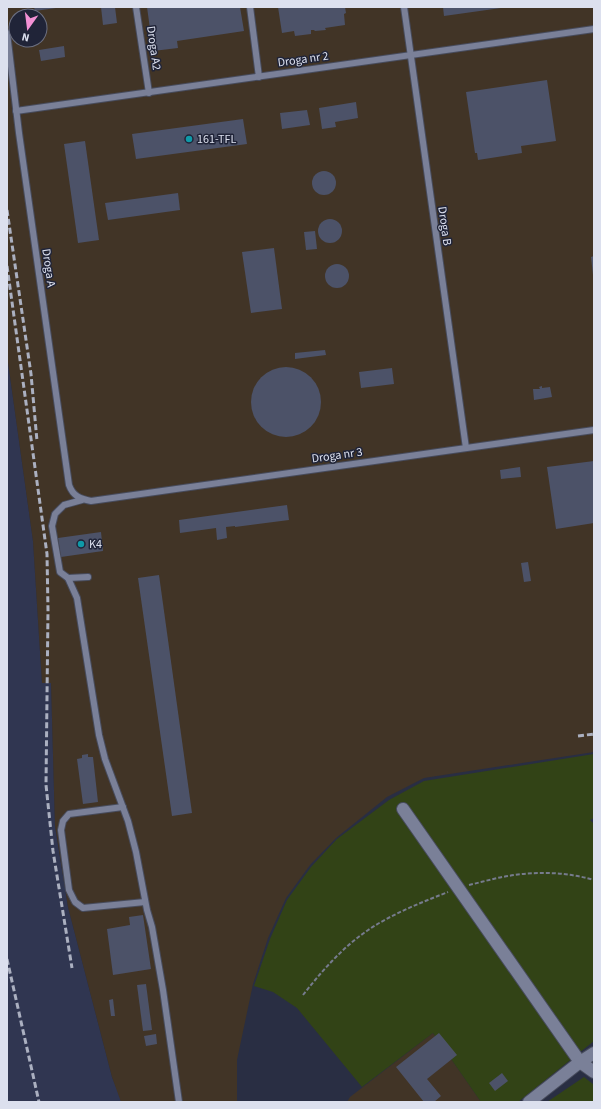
<svg xmlns="http://www.w3.org/2000/svg" width="601" height="1109" viewBox="0 0 601 1109" font-family="'Source Sans 3',sans-serif">
<style>
.built{fill:#303651}
.industrial{fill:#413426;fill-rule:evenodd}
.green{fill:#324316}
.building{fill:#4c5268}
.lines{fill:none;stroke-linecap:round;stroke-linejoin:round}
.lane-casing{stroke:#474b5c;stroke-width:8}
.street-casing{stroke:#474b5c;stroke-width:14}
.path{stroke:#767b8d;stroke-width:2;stroke-dasharray:4 2;stroke-linecap:butt}
.lane{stroke:#7a8098;stroke-width:6}
.street{stroke:#7a8098;stroke-width:12}
.rail{stroke:#abb0c0;stroke-width:3;stroke-dasharray:6 3;stroke-linecap:butt}
.culture-dot{fill:#0f9aa8;stroke:#202438;stroke-width:1.5}
.labels{text-anchor:middle;stroke-width:3;stroke-linejoin:round;paint-order:stroke}
.street-label{font-size:12px;fill:#dce0ee;stroke:#202438}
.poi-label{font-size:12px;fill:#dce0ee;stroke:#202438;text-anchor:start}
</style>
<rect width="100%" height="100%" fill="#292e43"/>
<polygon class="built" points="7,355 33,541 42,683 51,682 55,826 68,907 112,1077 122,1102 7,1102"/>
<g class="industrial">
<path d="M7 7H594V752L424 778 387 797 336 838 310 865 286 898 268 938 253 984 237 1060V1102H121L112 1077 68 907 55 826 51 683H42L33 541 7 355ZM16 16H40V40H16Z"/>
<polygon points="433,1033 481,1102 347,1102 350,1097"/>
</g>
<g class="green">
<polygon points="594,754 594,818 590,820 594,824 594,1041 518,1102 481,1102 433,1033 362,1087 297,1008 273,992 254,986 270,939 287,900 311,867 337,839 389,800 424,781"/>
<polygon points="584,1077 594,1085 594,1102 547,1102"/>
</g>
<g class="building">
<polygon points="34,7 56,7 56,8 35,11"/>
<polygon points="101,7 115,7 117,23 103,25"/>
<polygon points="147,7 240,7 244,31 177,41 178,48 153,51"/>
<polygon points="278,7 345,7 346,13 344,14 345,25 325,28 326,30 315,31 314,30 311,30 311,34 295,36 294,31 282,33"/>
<polygon points="443,7 501,7 501,8 444,16"/>
<polygon points="64,46 65,57 41,61 39,50"/>
<polygon points="547,80 556,141 521,146 522,153 478,160 477,153 475,153 466,92"/>
<polygon points="356,102 358,118 335,122 336,127 322,129 319,108"/>
<polygon points="307,110 310,125 282,129 280,113"/>
<polygon points="243,119 247,144 136,159 132,134"/>
<polygon points="85,141 99,240 78,243 64,144"/>
<circle cx="324" cy="183" r="12"/>
<polygon points="178,193 180,210 108,220 105,203"/>
<circle cx="330" cy="231" r="12"/>
<polygon points="315,231 317,249 306,250 304,232"/>
<polygon points="274,248 282,309 251,313 242,252"/>
<polygon points="594,256 594,275 593,275 591,257"/>
<circle cx="337" cy="276" r="12"/>
<polygon points="325,350 326,355 295,359 295,353"/>
<circle cx="286" cy="402" r="35"/>
<polygon points="392,368 394,384 361,388 359,372"/>
<polygon points="542,386 542,388 550,387 552,397 534,400 533,389 540,389 539,387"/>
<polygon points="594,461 594,523 556,529 547,467"/>
<polygon points="520,467 521,477 501,479 500,470"/>
<polygon points="287,505 289,520 235,527 235,526 226,527 227,538 217,540 216,528 180,533 179,520"/>
<polygon points="101,532 103,551 61,557 58,538"/>
<polygon points="528,562 531,581 524,582 521,563"/>
<polygon points="159,575 192,813 172,816 138,578"/>
<polygon points="88,754 88,757 93,757 98,802 83,804 77,759 82,758 82,755"/>
<polygon points="143,915 151,969 113,975 107,929 130,925 129,917"/>
<polygon points="146,984 152,1030 143,1031 137,985"/>
<polygon points="113,999 115,1016 111,1016 109,1000"/>
<polygon points="439,1033 457,1055 427,1079 441,1096 434,1102 424,1102 396,1067"/>
<polygon points="156,1034 157,1044 146,1046 144,1036"/>
<polygon points="502,1073 508,1081 495,1091 489,1083"/>
</g>
<g class="lines">
<defs>
<g id="lane">
<polyline points="136,7 149,93"/>
<polyline points="250,7 259,77"/>
<polyline points="404,7 466,448"/>
<path d="M7 33 19 133 69 485C73 496 80 499 91 501L594 430"/>
<polyline points="16,111 594,29"/>
<polyline points="82,500 64,505 55,514 52,526 60,572 68,578 88,577"/>
<polyline points="68,578 77,598 99,735 105,759 128,821 136,852 147,910 152,927 163,990 179,1102"/>
<polyline points="123,807 69,814 63,821 61,830 69,890 75,902 83,908 145,902"/>
</g>
<g id="street">
<polyline points="403,809 580,1062 529,1102"/>
<polyline points="594,1053 580,1062 594,1072"/>
</g>
</defs>
<use href="#lane" class="lane-casing"/>
<use href="#street" class="street-casing"/>
<g class="path">
<path d="M469 885C482 882 495 878 508 876 536 871 567 872 594 880"/>
<path d="M303 995C325 967 349 940 381 922 402 910 425 901 448 892"/>
</g>
<use href="#lane" class="lane"/>
<use href="#street" class="street"/>
<g class="rail">
<polyline points="7,210 31,374 37,441"/>
<polyline points="7,266 47,554 48,610 46,785 53,851 72,968"/>
<polyline points="578,736 594,734"/>
<polyline points="7,959 39,1102"/>
</g>
</g>
<g class="culture-dot">
<circle cx="189" cy="139" r="4"/>
<circle cx="81" cy="544" r="4"/>
</g>
<g class="labels">
<g class="street-label">
<text transform="translate(154 48) rotate(82)" y="4">Droga A2</text>
<text transform="translate(303 59) rotate(-8)" y="4">Droga nr 2</text>
<text transform="translate(445 226) rotate(82)" y="4">Droga B</text>
<text transform="translate(49 268) rotate(82)" y="4">Droga A</text>
<text transform="translate(337 455) rotate(-8)" y="4">Droga nr 3</text>
</g>
<g class="poi-label">
<text x="197" y="143">161-TFL</text>
<text x="89" y="548">K4</text>
</g>
</g>
<rect width="601" height="1109" fill="none" stroke="#dce0ee" stroke-width="16"/>
<g transform="translate(28 28) rotate(194)"><circle r="19" fill="#202438" stroke="#6b6f81"/>
<path d="M0-3L7 15L0 10L-7 15Z" fill="#f391d5"/>
<text y="-6" font-size="11" font-weight="bold" text-anchor="middle" fill="#dce0ee">N</text>
</g>
</svg>
